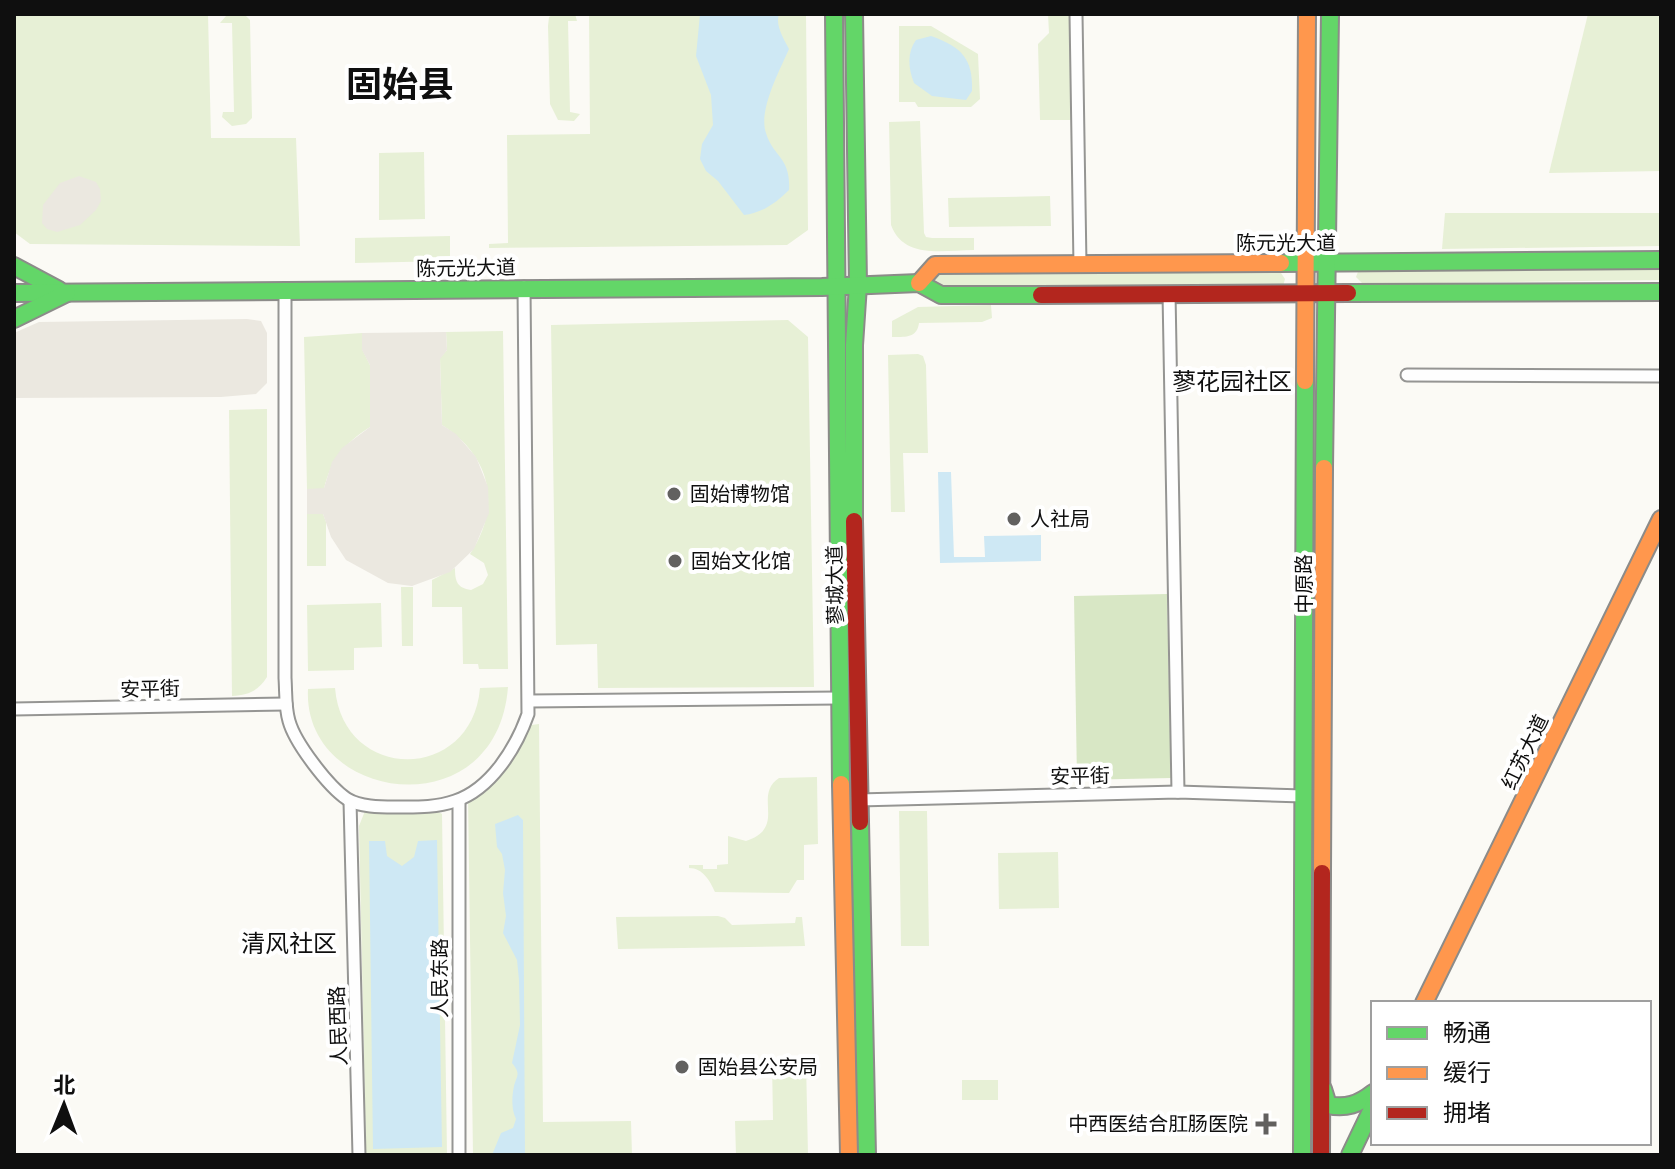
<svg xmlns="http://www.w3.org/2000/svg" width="1675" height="1169" viewBox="0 0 1675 1169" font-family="'Source Serif 4','Noto Sans SC',serif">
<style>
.green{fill:#e7f0d6}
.forest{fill:#d8e7c5}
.plaza{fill:#ebe8e0}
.water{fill:#cee8f4}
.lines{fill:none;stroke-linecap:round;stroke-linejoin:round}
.street-casing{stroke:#959593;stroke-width:15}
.fast-casing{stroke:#8c8b89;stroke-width:20}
.slow-casing{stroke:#8c8b89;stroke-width:20}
.jam-casing{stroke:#8c8b89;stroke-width:20}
.street{stroke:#fefefe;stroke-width:11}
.fast{stroke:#63d668;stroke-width:16}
.slow{stroke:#ff974d;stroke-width:16}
.jam{stroke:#b3261e;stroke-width:16}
.poi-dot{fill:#626160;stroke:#fff;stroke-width:3}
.labels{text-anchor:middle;stroke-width:8;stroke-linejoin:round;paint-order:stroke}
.street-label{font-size:20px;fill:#0f0f0f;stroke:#fff}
.poi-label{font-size:20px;fill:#0f0f0f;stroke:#fff;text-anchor:start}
.quarter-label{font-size:24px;fill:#0f0f0f;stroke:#fff}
.town-label{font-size:36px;font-weight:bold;fill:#0f0f0f;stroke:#fff}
</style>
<rect width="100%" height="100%" fill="#fbfaf5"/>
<g class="green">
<polygon points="14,14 208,14 211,138 296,138 300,246 30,244 14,232"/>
<polygon points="235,14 246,16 250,20 252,118 246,124 232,126 222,117 223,112 234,112 232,23 220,23 226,16"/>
<polygon points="554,14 575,14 577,21 568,21 570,112 580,114 574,121 558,120 550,104 548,26 549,17"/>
<polygon points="589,14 806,14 808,230 787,245 489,248 489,244 508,243 507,135 590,134"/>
<polygon points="1048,14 1072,14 1073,120 1040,120 1038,44 1049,33"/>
<polygon points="1588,14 1661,14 1661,171 1549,173"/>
<polygon points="899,26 931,26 978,54 980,99 971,107 918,107 915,102 899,102"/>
<path d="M920 121 924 233 926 237 932 238H974V250C944 250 904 260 891 225L889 122Z"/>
<polygon points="424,152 425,219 379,220 379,153"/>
<polygon points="1050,196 1051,226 949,227 948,198"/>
<polygon points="1445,213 1661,213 1661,246 1442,249"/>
<polygon points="450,236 450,261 355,263 355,238"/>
<polygon points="1661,262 1661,280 1363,284 1356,277 1359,269"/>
<polygon points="941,272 1272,272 1281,273 1285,279 1283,286 942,289 933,282 934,278"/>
<path d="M991 305 992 318 982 322 919 323C917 338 906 337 892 337V321L918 307Z"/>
<polygon points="788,320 808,337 814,687 598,688 597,644 556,645 551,325"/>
<path d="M503 331 508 669H479L478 664H463L462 607H432V580L455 568C455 581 457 588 471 590L483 584 488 575 484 563 470 554C502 506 491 456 442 425L440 358 447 350 446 332Z"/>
<path d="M362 333V349L370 365V427C345 443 331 459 324 489H307L304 337Z"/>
<polygon points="918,354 923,356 926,365 928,453 903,453 905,512 891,512 888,355"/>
<path d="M267 409V677C258 691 249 695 232 696L229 410Z"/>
<polygon points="307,514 323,514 326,522 326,566 307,566"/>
<polygon points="401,587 413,587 413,646 402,646"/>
<polygon points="381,603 382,647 354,648 354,670 308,671 307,605"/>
<path d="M508 687C497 830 302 803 308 689L335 688C343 783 472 783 480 688Z"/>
<polygon points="539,724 543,1122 631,1121 632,1155 473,1155 468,795 474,792 524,726"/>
<path d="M817 777 818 844 804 845V880H797L789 893 715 892C710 881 703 868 689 868V865H703V869H717V865L728 864V836L746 841C788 827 752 796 779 778Z"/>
<polygon points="365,811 437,811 442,814 447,1155 366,1155 359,826"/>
<polygon points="899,811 927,811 929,946 901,946"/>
<polygon points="1058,852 1059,908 999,909 998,853"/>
<polygon points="718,916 725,918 732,925 795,923 796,917 802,917 805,946 618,949 616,917"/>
<polygon points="806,1061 808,1155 736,1155 735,1121 773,1120 772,1062"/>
<rect x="962" y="1080" width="36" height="20"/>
</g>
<polygon class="forest" points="1167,594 1171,778 1077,780 1074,596"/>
<g class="plaza">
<polygon points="79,176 96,182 100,189 101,201 96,210 80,225 57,232 47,229 42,223 43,205 60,183"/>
<polygon points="247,319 261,321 267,333 267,383 256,394 221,397 14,398 14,333 39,322"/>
<polygon points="446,332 447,350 440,359 442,425 456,434 476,457 488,487 489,513 474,549 450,572 412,586 388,583 346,560 331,537 323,514 307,514 307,489 324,488 332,462 342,448 370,427 370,365 362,350 362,333"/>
</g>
<g class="water">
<path d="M700 14H779C775 26 784 39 789 49 780 70 758 110 766 133 773 157 791 157 789 190 776 203 762 213 744 215L718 181 706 171 700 159 702 144 713 125 711 95 696 56Z"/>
<path d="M931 36C962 47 973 59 972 91L966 100 932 96 914 83C908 68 907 52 916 40Z"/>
<polygon points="938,472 951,472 954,557 985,557 984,536 1041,535 1041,561 940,563"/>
<path d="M518 815 523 820 525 1155H492L501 1133 513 1128 516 1119C511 1109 512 1096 514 1086 517 1075 521 1074 512 1063L520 1025 519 980 517 960 503 933 506 916 503 893 505 870 502 854 497 847 495 824Z"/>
<polygon points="437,840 442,1147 373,1149 369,841 385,841 387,856 402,866 414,857 418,841"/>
</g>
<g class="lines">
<defs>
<g id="street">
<polyline points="1076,14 1080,265"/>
<path d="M285 292V678C286 692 285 708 289 721 295 743 328 786 347 799 360 807 380 807 395 807 415 807 435 808 455 801 491 789 516 748 528 714L524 287"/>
<polyline points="1169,293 1178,792"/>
<polyline points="1407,375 1661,376"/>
<polyline points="529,701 839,698"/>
<polyline points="14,709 286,704"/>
<polyline points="459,800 459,1155"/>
<polyline points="858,800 1178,792 1303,796"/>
<polyline points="350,801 359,1155"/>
</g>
<g id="fast">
<polyline points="834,14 841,784"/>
<polyline points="854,14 858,285 854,345 854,521"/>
<polyline points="1281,263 1661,260"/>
<polyline points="14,266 59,290"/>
<polyline points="14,293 822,287 919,283 941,295 1041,295"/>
<polyline points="1348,293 1661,292"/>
<polyline points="14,319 67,293"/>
<polyline points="1324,468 1330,14"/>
<polyline points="860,822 867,1155"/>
<path d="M1323 1089 1328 1105C1346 1109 1359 1104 1373 1093"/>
<polyline points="1302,1155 1305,381"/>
<polyline points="1350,1155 1373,1107"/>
</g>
<g id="slow">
<polyline points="919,283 935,265 1281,263"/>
<polyline points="1305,381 1307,14"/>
<polyline points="841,784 849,1155"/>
<polyline points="1322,873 1324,468"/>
<polyline points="1424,1003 1661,519"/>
</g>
<g id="jam">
<polyline points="1041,295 1348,293"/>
<polyline points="854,521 860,822"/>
<polyline points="1321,1155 1322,873"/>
</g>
</defs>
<use href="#street" class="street-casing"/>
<use href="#fast" class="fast-casing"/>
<use href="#slow" class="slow-casing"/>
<use href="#jam" class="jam-casing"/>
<use href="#street" class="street"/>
<use href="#fast" class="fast"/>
<use href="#slow" class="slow"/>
<use href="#jam" class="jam"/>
</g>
<g class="poi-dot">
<circle cx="674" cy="494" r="8"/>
<circle cx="1014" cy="519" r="8"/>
<circle cx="675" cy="561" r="8"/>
<circle cx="682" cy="1067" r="8"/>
<path d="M1262 1112h8v8h8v8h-8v8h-8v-8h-8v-8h8z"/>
</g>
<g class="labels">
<g class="street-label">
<text x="1286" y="250">陈元光大道</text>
<text transform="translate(466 268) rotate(-1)" y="7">陈元光大道</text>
<text transform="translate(1304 584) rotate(-90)" y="7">中原路</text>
<text transform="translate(835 585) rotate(-91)" y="7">蓼城大道</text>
<text transform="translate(150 689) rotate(-1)" y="7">安平街</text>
<text transform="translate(1525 752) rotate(-64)" y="7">红苏大道</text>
<text transform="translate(1080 776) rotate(-1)" y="7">安平街</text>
<text transform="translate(440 978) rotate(-90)" y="7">人民东路</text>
<text transform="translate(338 1026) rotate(-92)" y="7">人民西路</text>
</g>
<g class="poi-label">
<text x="690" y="501">固始博物馆</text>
<text x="1030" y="526">人社局</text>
<text x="691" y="568">固始文化馆</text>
<text x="698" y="1074">固始县公安局</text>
<text x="1248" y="1131" text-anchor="end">中西医结合肛肠医院</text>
</g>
<g class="quarter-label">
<text x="1232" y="390">蓼花园社区</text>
<text x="289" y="952">清风社区</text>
</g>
<g class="town-label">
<text x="400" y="97">固始县</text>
</g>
</g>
<rect width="1675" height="1169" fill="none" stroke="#0f0f0f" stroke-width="32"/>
<rect x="1371" y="1001" width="280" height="144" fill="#ffffff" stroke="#9f9f9f" stroke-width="2"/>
<rect x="1387" y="1027" width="40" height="12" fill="#63d668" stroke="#9f9f9f" stroke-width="2"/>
<text x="1443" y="1041" font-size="24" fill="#0f0f0f">畅通</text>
<rect x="1387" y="1067" width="40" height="12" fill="#ff974d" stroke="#9f9f9f" stroke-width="2"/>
<text x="1443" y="1081" font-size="24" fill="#0f0f0f">缓行</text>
<rect x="1387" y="1107" width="40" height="12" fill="#b3261e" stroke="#9f9f9f" stroke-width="2"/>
<text x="1443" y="1121" font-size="24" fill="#0f0f0f">拥堵</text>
<g transform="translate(64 1105) rotate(1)" stroke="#ffffff" stroke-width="6" paint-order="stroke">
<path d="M0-6L14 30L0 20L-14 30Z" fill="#0f0f0f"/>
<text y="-12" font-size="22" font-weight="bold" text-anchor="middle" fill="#0f0f0f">北</text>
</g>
</svg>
